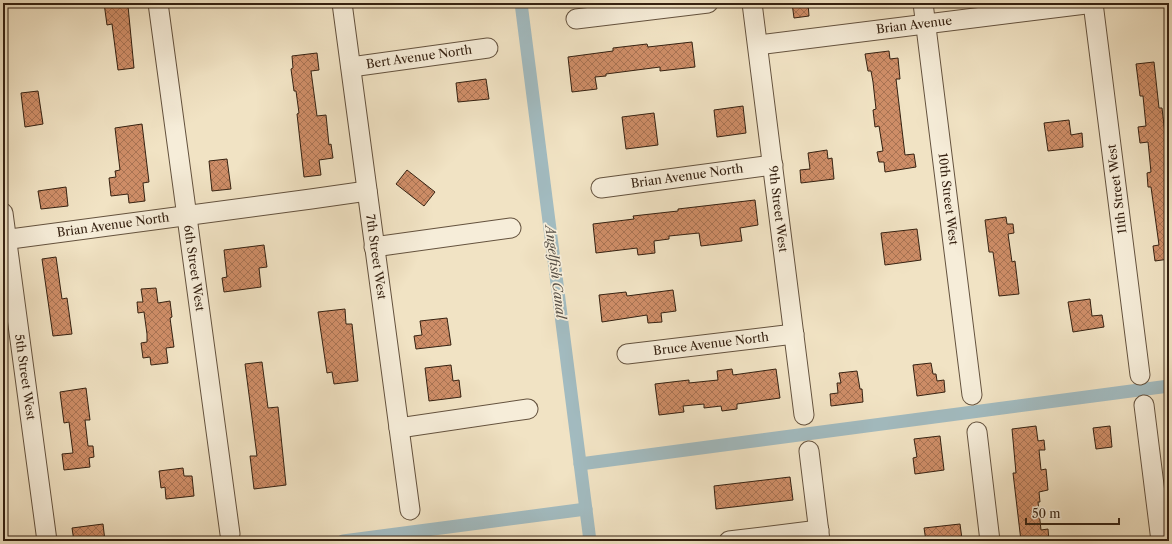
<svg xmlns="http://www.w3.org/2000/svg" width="1172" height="544" viewBox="0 0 1172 544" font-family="'Libre Caslon Text',serif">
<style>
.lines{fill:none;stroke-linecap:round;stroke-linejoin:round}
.canal{stroke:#a2bbc0;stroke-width:13}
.building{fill:url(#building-cross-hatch);stroke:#352111}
.minor-casing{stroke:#64523e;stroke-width:21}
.minor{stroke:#f6edd9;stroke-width:19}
.labels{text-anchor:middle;stroke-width:3.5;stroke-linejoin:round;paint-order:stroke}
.street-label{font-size:12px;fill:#352111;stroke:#f6edd9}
.water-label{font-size:13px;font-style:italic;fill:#564f46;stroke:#f6edd9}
</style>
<defs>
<pattern id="building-cross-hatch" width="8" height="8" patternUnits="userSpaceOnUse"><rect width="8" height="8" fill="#ce8d67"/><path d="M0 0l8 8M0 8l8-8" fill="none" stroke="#a87353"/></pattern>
</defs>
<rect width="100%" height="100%" fill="#f1e3c4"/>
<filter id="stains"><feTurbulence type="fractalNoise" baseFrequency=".005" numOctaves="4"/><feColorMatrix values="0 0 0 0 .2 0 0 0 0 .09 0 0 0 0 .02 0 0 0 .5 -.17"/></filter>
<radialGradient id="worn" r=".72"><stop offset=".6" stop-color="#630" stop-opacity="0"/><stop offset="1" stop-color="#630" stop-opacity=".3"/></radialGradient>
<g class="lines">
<g class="canal">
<polyline points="521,3 590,541"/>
<polyline points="580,464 1169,386"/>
<polyline points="343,541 586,509"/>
</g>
</g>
<g class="building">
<polygon points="104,3 121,3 121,6 128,6 134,68 118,70 112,24 107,25"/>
<polygon points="792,3 808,3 809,16 794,18"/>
<polygon points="692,42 695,67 660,71 660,67 606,74 606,76 595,77 597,89 572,92 568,57 613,51 613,48 647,44 648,47"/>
<polygon points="889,51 890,59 898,58 900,79 896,79 905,155 914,154 916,167 885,172 884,162 879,162 877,152 883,151 879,126 875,127 873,110 876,109 873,82 871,71 868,71 865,54"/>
<polygon points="317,53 319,70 311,71 317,116 326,115 329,145 331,144 333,158 319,160 321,175 304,177 297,114 299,113 296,91 294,91 291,69 293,68 292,56"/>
<polygon points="1154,62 1159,108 1162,108 1167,151 1169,151 1169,259 1155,261 1153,246 1159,245 1151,187 1148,187 1147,173 1151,172 1148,142 1140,143 1138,127 1146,126 1143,96 1140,96 1136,64"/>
<polygon points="486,79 489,99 458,102 456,83"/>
<polygon points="38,91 43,124 25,127 21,93"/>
<polygon points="743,106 746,133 717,137 714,110"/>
<polygon points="654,113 658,145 626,149 622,117"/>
<polygon points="1069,120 1071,135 1082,133 1083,147 1048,151 1044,123"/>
<polygon points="142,124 149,182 143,183 145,201 129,203 128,194 111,196 109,178 116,177 115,171 120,170 115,128"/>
<polygon points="827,150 828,159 832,158 834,179 801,183 800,170 810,169 808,153"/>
<polygon points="227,159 231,189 212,191 209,161"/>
<polygon points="407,170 435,192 424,206 396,184"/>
<polygon points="66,187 68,206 41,209 38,191"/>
<polygon points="755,200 758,225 740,228 742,241 701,246 699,233 669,236 669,239 654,241 655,253 638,255 637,248 596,253 593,224 634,219 633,216 678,211 678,209"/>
<polygon points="1006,217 1007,224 1013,224 1014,233 1008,234 1012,262 1015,261 1019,294 999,296 993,252 989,252 985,220"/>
<polygon points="917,229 921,260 885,265 881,233"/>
<polygon points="264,245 267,267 259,268 261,287 224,292 222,278 227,277 224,250"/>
<polygon points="56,257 62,299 67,298 72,334 53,336 42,259"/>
<polygon points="156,288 158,303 170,301 172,317 170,318 174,347 166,348 168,363 151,365 150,357 143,358 141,343 147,342 147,334 144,312 138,313 137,302 143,302 141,289"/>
<polygon points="673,290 676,311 661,313 662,322 648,323 647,315 602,322 599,295 626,292 627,296"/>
<polygon points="1090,299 1092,316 1102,315 1104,327 1073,332 1068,302"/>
<polygon points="345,309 346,324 352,324 358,381 334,384 332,372 327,373 318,312"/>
<polygon points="447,318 451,345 416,349 414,336 422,335 420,321"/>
<polygon points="262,362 268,408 278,407 286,485 254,489 250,456 257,456 245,364"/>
<polygon points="931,363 933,374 936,374 937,381 944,380 945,392 917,396 913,365"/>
<polygon points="451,365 453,381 459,380 461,397 429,401 425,368"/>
<polygon points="732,369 733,375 776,369 780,398 737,404 737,409 722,411 721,406 704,408 704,404 683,406 684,412 659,415 655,384 689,380 689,383 718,380 717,371"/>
<polygon points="857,371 860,389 862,389 863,402 831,406 830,394 838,393 837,383 841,383 839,373"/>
<polygon points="86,388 90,420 85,420 88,446 93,446 94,457 89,458 90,467 64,470 62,454 73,453 69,422 64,423 60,392"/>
<polygon points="1036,426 1038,441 1044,440 1045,450 1039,450 1041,470 1046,469 1048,490 1039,492 1040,502 1038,502 1041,530 1048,529 1049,541 1021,541 1013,473 1016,473 1012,429"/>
<polygon points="1110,426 1112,447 1096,449 1093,428"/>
<polygon points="940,436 944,470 915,474 913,458 917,457 914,439"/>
<polygon points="183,468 184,476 192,476 194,496 166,499 165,487 161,488 159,471"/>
<polygon points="790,477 793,500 716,509 714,486"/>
<polygon points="103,524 105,541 74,541 72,528"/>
<polygon points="960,524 962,539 952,541 926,541 924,528"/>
</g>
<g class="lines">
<defs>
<g id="minor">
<polyline points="158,3 230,534"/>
<polyline points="342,3 410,510"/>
<polyline points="752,3 804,415"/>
<polyline points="923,3 972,395"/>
<polyline points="1093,3 1140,375"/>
<polyline points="576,19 708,3"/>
<polyline points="758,45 1094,3"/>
<polyline points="351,67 488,48"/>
<polyline points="601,188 773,165"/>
<polyline points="3,213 47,541"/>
<polyline points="3,240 311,199 367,191"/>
<polyline points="374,247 511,228"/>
<polyline points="627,354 794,334"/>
<polyline points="1144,405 1161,541"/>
<polyline points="399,428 528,409"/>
<polyline points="977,432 990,541"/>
<polyline points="809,451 820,541"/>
<polyline points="729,541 819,530"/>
</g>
</defs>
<use href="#minor" class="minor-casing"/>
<use href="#minor" class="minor"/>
</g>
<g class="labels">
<g class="street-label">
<text transform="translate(914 25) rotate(-7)" y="4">Brian Avenue</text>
<text transform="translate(419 57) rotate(-8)" y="4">Bert Avenue North</text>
<text transform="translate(687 176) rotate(-8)" y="4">Brian Avenue North</text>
<text transform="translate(1117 189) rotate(-97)" y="4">11th Street West</text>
<text transform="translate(948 199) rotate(83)" y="4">10th Street West</text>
<text transform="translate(778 209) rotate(83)" y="4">9th Street West</text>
<text transform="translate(113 225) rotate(-8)" y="4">Brian Avenue North</text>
<text transform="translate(376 257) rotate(82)" y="4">7th Street West</text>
<text transform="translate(194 268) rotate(82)" y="4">6th Street West</text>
<text transform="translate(711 344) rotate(-7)" y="4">Bruce Avenue North</text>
<text transform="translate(25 377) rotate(82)" y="4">5th Street West</text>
</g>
<g class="water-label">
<text transform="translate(556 272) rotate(83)" y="5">Angelfish Canal</text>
</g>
</g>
<rect width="1172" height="544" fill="none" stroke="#f1e3c4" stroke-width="16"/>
<rect x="4" y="4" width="1164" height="536" fill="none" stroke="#352111" stroke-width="2"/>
<rect x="8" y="8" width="1156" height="528" fill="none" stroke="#352111"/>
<path d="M1026 518v6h93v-6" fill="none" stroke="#352111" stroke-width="2"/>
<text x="1032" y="518" font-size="12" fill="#352111" stroke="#f6edd9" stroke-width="3" paint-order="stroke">50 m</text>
<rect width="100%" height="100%" filter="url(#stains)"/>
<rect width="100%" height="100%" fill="url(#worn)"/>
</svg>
